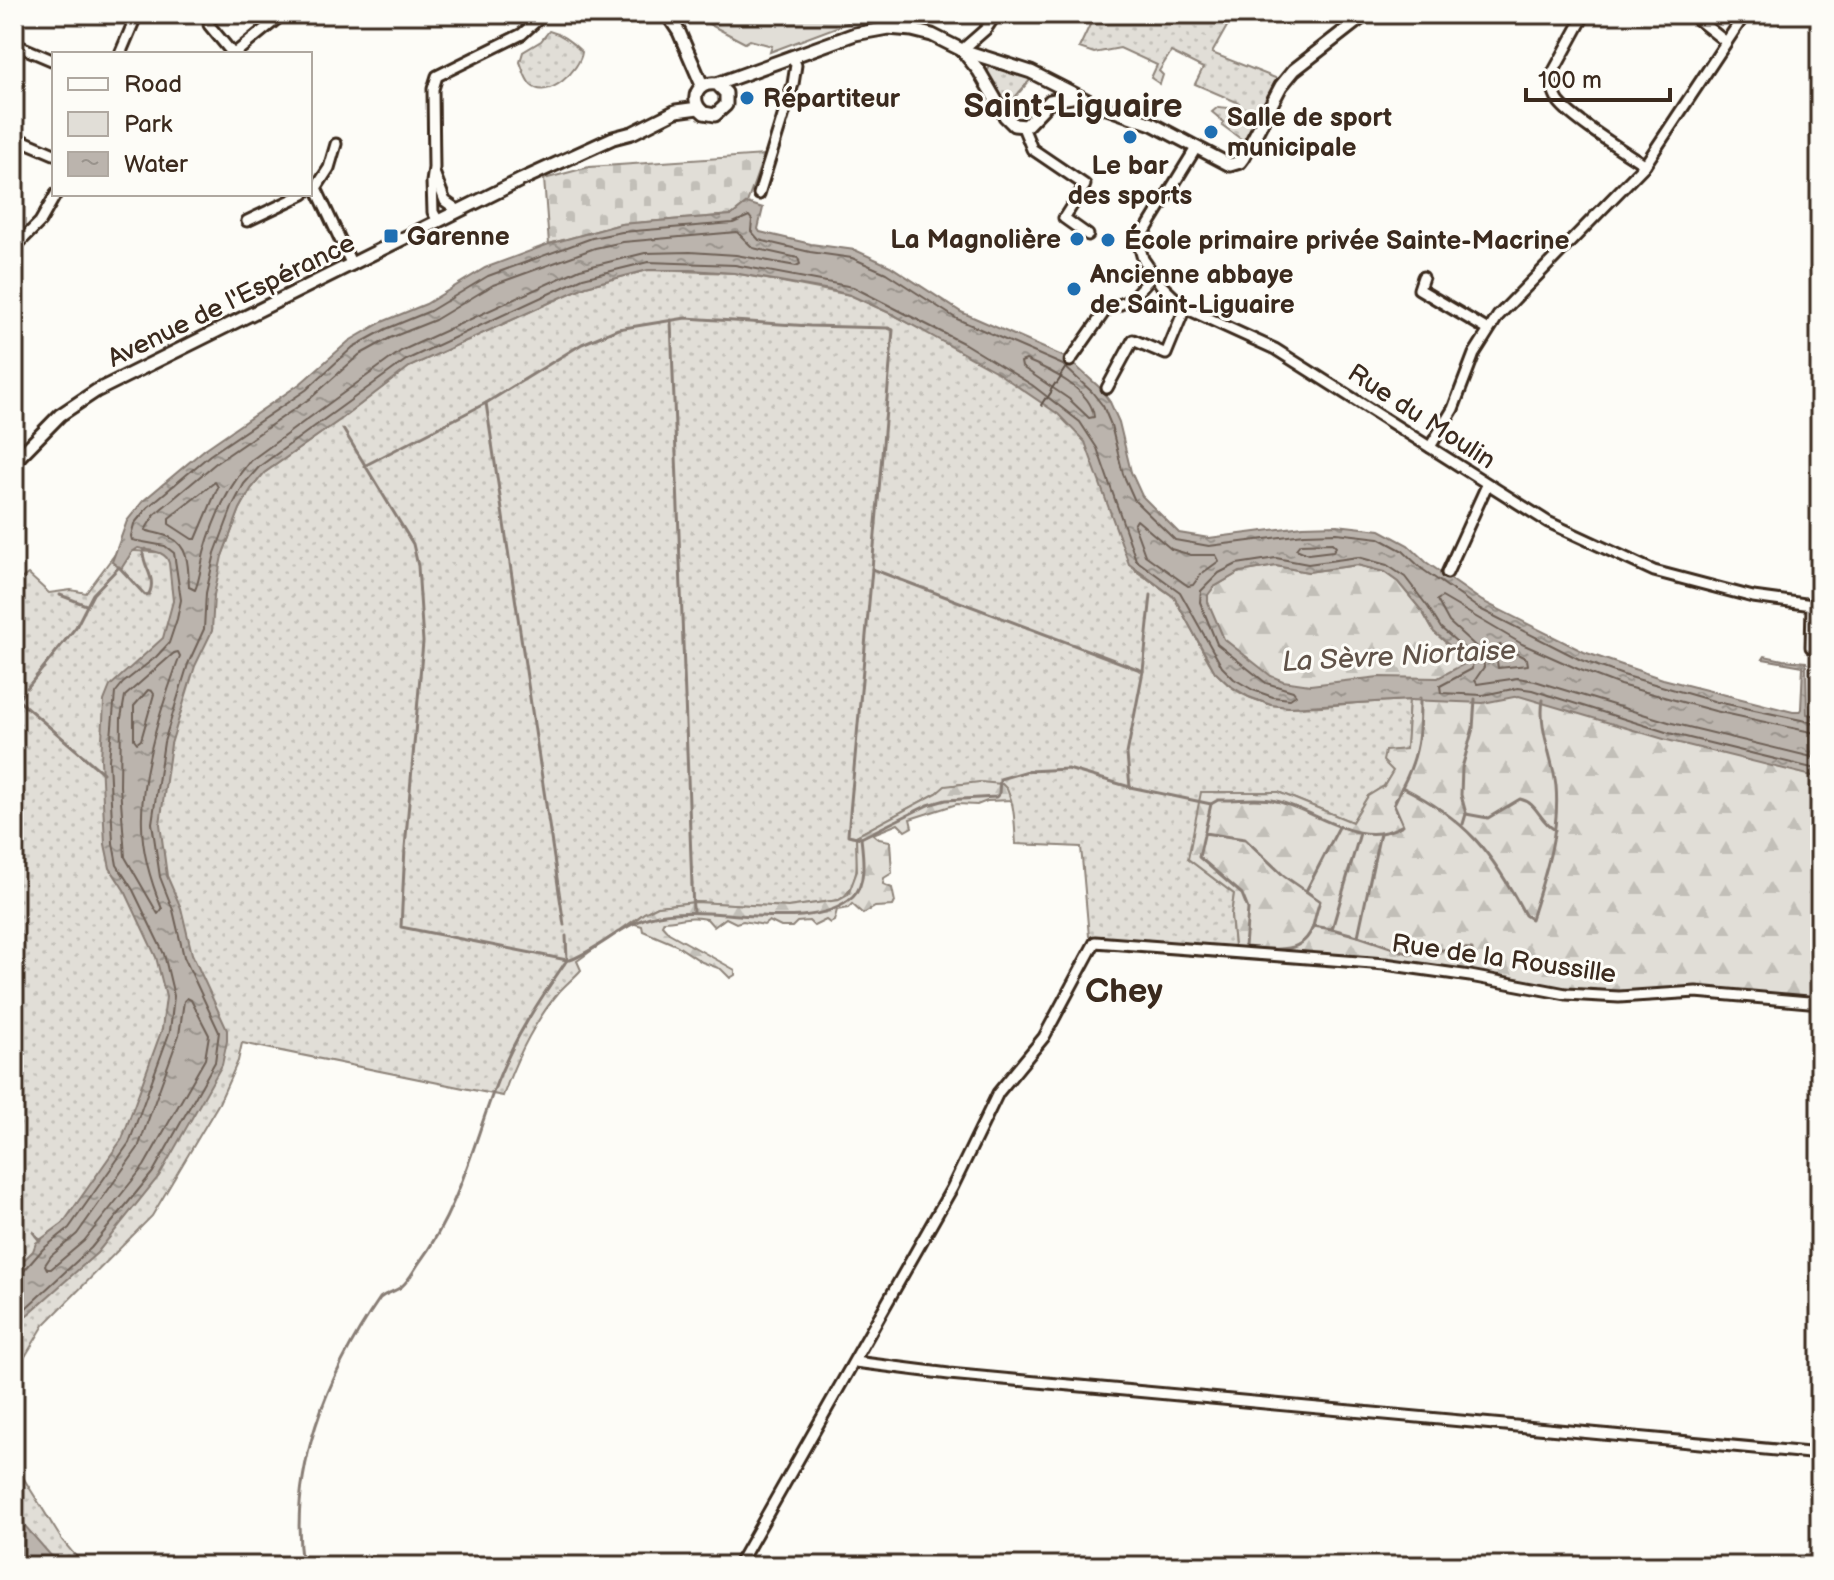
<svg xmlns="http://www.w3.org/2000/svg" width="1834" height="1580" viewBox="0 0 1834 1580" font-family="'Balsamiq Sans',sans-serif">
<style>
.green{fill:url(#green-dots);stroke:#8e847a;stroke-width:2}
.forest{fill:url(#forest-firs);stroke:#8e847a;stroke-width:2}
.cemetery{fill:url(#cemetery-stones);stroke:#8e847a;stroke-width:2}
.pitch{fill:#e1ded7;stroke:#8e847a;stroke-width:2}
.water{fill:url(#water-ripples);stroke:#887d74;stroke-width:2;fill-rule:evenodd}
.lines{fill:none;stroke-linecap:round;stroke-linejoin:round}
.shore{stroke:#6e6157;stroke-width:2}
.stream{stroke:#887d74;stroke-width:3}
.ferry{stroke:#615349;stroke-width:2;stroke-dasharray:10 8;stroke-linecap:butt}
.minor-casing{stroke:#3b2a1e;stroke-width:15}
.tertiary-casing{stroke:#3b2a1e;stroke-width:17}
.minor{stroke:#fdfcf7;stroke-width:9}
.tertiary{stroke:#fdfcf7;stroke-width:11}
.poi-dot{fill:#1f6fb2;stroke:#fdfcf7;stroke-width:3}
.labels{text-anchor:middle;stroke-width:6;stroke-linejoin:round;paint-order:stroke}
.poi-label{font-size:26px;font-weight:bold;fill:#3b2a1e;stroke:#fdfcf7;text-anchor:start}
.street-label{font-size:26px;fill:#3b2a1e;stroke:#fdfcf7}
.water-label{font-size:28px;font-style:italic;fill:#615349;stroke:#fdfcf7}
.district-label{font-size:34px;font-weight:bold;fill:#3b2a1e;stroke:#fdfcf7}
</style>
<defs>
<pattern id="green-dots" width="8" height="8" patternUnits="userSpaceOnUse" patternTransform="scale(2)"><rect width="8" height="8" fill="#e1ded7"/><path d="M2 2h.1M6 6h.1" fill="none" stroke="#c2bfb8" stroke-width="1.8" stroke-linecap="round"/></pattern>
<pattern id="forest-firs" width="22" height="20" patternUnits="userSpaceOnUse" patternTransform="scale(2)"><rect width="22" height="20" fill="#e1ded7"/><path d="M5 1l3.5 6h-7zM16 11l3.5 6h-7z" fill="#c2bfb8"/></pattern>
<pattern id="cemetery-stones" width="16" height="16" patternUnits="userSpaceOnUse" patternTransform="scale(2)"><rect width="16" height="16" fill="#e1ded7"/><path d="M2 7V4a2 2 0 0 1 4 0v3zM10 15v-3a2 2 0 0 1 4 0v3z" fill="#c2bfb8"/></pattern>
<pattern id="water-ripples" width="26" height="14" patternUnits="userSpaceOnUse" patternTransform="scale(2)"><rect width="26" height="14" fill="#bbb4ad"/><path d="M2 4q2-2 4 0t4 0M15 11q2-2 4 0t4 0" fill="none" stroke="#99938c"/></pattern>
</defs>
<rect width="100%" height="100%" fill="#fdfcf7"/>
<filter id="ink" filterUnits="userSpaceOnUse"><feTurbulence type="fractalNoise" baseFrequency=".0125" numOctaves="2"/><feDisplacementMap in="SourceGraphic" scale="16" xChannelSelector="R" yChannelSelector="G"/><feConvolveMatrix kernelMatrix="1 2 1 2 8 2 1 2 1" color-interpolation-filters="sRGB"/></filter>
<g filter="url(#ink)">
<g class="green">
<polygon points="1095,14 1234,14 1212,53 1278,79 1245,142 1222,125 1224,122 1212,112 1218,107 1240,109 1239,103 1195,84 1203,68 1171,52 1159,71 1163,75 1160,84 1151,78 1157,65 1120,48 1094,53 1079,48"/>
<path d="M549 31C562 34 573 43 582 52 580 70 548 101 531 85 525 79 523 69 520 62L523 52 541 41Z"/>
<polygon points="993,62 1024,73 1031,79 1009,104 1002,99 986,73"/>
<path d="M648 270 734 273 850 295 894 315 1079 413 1136 571 1174 597 1215 672 1229 685 1250 697 1271 705 1289 707 1409 700 1406 750 1384 786 1368 796 1352 822 1278 792 1188 859 1234 894 1231 915 1235 955 1098 946 1089 936 1081 847 1016 844C1014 824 1016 798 1002 784 982 785 953 779 937 793L856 836C857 858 861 887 839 900L788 907 696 902 658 906 644 913 577 961 581 970C574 978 566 984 559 992 533 1023 516 1059 503 1096L242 1043 238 1061 219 1103 152 1216 44 1325 14 1375V584L28 574 49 593 71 590 86 593 118 550 222 556 240 509 251 489 264 473 340 420 409 367 586 286Z"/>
<polygon points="14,1463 62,1540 84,1566 14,1566"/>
</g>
<g class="forest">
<path d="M1357 565 1384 572 1398 582 1422 611 1434 632 1467 660 1466 663 1820 770V1007L1704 998 1618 1001 1469 978 1235 955 1231 915 1234 894 1188 859 1201 792H1278L1352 822 1368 796 1384 786 1393 771 1383 761 1385 751 1406 749 1409 700C1347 697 1262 730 1216 672 1198 650 1192 620 1174 597L1214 587 1240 572 1276 566 1308 572Z"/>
<path d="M980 782 1002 784 1007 789 1011 800 987 801 977 805 957 804 910 819 912 827 905 831 898 824 873 834 879 839 890 841 892 873 884 878 883 884 892 888 895 902 893 906 875 907 863 914 852 904 848 908 837 910 834 921 830 923 826 920 814 926 809 921 797 922 792 927H781L769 921 764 925 743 921 736 923 726 918 714 927 707 919C690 915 680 920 664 921L662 925 669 933 735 970V975L730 978 721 969 702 962 676 945 643 931 642 926 632 923 644 913 658 906 696 902 788 907 839 900 848 895 857 871 856 836 937 793 945 786Z"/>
</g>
<polygon class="cemetery" points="764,155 747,203 732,215 621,224 549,244 544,179 589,167"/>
<polygon class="pitch" points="690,14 851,14 858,19 770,52 772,46 750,40 745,43"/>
<g class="water">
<path d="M747 203 763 208 758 229 760 232 811 244 855 250 890 266 961 312 1067 358 1099 387 1110 402 1119 422 1131 472 1142 496 1179 533 1209 538 1303 526 1337 525 1380 530 1408 545 1426 562 1482 601 1584 652 1663 679 1793 712H1799L1801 709 1803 666 1763 659 1765 656 1783 660 1806 662 1807 714 1820 717V778L1667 740 1519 696 1483 703 1409 700 1289 707 1271 705 1249 697 1229 685 1215 672 1174 597 1129 564 1085 442 1058 414 995 371 894 315 850 295 830 290 734 273 691 270H648L586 286 409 367 340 420 264 473 251 489 240 509 222 556 214 595 212 631 195 666 171 744 160 824 167 876 181 908 192 954 227 1030V1041L222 1065 159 1176 97 1253 25 1317 14 1334V1270L33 1251 36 1243 63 1223 122 1139 162 1029 166 997 156 957 126 893 110 868 105 844 101 759 104 701 110 686 163 638 173 601 169 563C166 550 149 551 138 548L132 552 121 569 112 562 127 521 143 501 205 449 301 383 349 341 382 322 426 304 485 268 549 244 621 224 732 215ZM1357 565 1384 572 1398 582 1422 611 1434 632 1467 661 1466 663 1438 678 1379 677 1310 685 1283 681 1271 676 1224 639 1208 602V595L1214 587 1240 572 1276 566 1308 572Z"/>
<polygon points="14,1503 25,1526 60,1566 14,1566"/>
</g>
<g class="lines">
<g class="shore">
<path d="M737 232 753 248 798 258 800 264 796 266 736 255 690 252 645 253 580 269 401 351 250 461C228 487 213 520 204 553 201 565 200 579 195 590L189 587C188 570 190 547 171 538 163 534 153 533 145 530L155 514 216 463 312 397 359 355 390 338 435 320 493 285 595 248 623 242Z"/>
<path d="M1026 360C1048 369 1092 390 1094 417L1089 418 1069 399 1022 367 1021 362Z"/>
<polygon points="215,482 218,487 196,539 192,539 169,524 169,518"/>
<polygon points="1137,520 1171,549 1191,555 1216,555 1219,561 1201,574 1193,585 1188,586 1145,555 1134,525"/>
<polygon points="1332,543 1336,547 1333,551 1308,554 1296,549 1300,544"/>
<polygon points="1500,645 1527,659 1528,665 1498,668 1495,649"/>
<path d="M174 653 178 652 180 656C162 704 140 773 142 825 142 854 151 882 162 909L158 914 125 857 120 786 121 718 125 696Z"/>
<polygon points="148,690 152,691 154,694 141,740 137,743 134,739 134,706"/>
<polyline points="1820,734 1715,711 1620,685 1578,669 1522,644 1442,597 1437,600 1449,622 1483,653 1484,667 1475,680 1477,684 1518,678 1535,681 1672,723 1820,759"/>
<polygon points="187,998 191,1000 209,1035 205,1059 144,1166 84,1241 51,1269 47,1269 45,1265 51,1256 77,1234 138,1148 179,1035 184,1001"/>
<polyline points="14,1275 23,1272 43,1249 69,1228 129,1143 170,1031 174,996 164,954 133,890 117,865 113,843 109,760 115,693 123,683 156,657 169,643 177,619 181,600 174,553 165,546 132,540 131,536 134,524 148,507 210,455 306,390 353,347 386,329 430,311 488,276 592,238 622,232 733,223 749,216 752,220 751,231 759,240 810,252 852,258 886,273 957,319 1063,365 1092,392 1103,406 1111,425 1123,474 1135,501 1175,540 1209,546 1304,534 1337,533 1379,538 1403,551 1422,569 1478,608 1581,660 1623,675 1717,702 1820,724"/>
<polyline points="14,1319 91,1248 153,1172 215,1062 219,1032 184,957 173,910 160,877 152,823 164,742 188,664 204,629 206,593 215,553 233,505 244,484 260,466 406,360 583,278 648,262 735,265 853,287 965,344 1032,385 1080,422 1097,448 1136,560 1180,592 1222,667 1234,679 1253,690 1273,697 1290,699 1296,695 1293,691 1266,683 1217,644 1200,602 1201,591 1219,573 1237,564 1276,558 1308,564 1358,557 1387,565 1405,577 1428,607 1441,628 1473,656 1472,669 1440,686 1441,693 1483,695 1518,688 1532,690 1669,733 1820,770"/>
</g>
<g class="stream">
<polyline points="671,320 693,912"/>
<polyline points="486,403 564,925"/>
<polyline points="364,466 486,403 582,344 618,329 686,318 810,326 888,328 893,330 872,569 1143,671 1151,595"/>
<path d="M119 567 145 595 149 594C157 578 143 567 143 552L146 549"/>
<polyline points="872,569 848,835 861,838 928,805 946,800 996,797 999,794 1000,779 1028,771 1068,769 1130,787 1127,754 1143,671"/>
<polyline points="60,595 86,605"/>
<polyline points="27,688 76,627 93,594 119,567"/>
<polyline points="14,696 18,700 23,693"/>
<polyline points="18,700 103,773"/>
<path d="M1130 787 1211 804 1199 857 1242 894 1248 909 1245 947C1270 949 1303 957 1313 926 1315 918 1317 909 1320 901L1284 876 1245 839 1204 833"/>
<path d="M1402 787C1419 755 1420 734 1420 698"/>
<path d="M1211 804 1218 800C1237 801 1258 796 1276 801 1317 810 1359 851 1403 825L1394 804 1402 787C1466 819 1492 852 1525 915L1531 919C1545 875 1560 833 1556 786 1553 757 1538 729 1543 700"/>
<path d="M1466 814 1488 818 1520 799C1538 803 1538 820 1555 830"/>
<polyline points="1463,824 1466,814 1461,795 1462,768 1473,728 1475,699"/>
<polyline points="1306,891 1339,827"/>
<polyline points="1313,926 1332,929 1360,833"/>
<polyline points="1332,929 1358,936 1380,833"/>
<path d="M566 936 567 960H570C598 950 622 925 650 917 706 901 811 937 853 897 867 883 863 856 861 838"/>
<polyline points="1358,936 1411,954 1458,948 1472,949 1472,967"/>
<polyline points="14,1229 22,1230"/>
<polyline points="33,1232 40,1241"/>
<path d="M302 1566C288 1471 327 1375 380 1298 386 1293 394 1292 401 1287 409 1281 414 1270 419 1263 459 1209 473 1144 497 1082 514 1038 540 999 567 960L401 927 405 848 423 642 418 566 413 544 343 429"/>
</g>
<polygon class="ferry" points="1070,361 1071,362 1042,406 1041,405"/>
<defs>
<g id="minor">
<polyline points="1691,14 1726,42"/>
<polyline points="209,25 233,54"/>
<polyline points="901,28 908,14"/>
<polyline points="14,44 54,61"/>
<polyline points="962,50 986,29 996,14"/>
<polyline points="120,54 137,14"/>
<polyline points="234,54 283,14"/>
<polyline points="1023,127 1032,149 1085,185 1064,218 1088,235"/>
<polyline points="14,137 54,154"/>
<polyline points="336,144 329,168 316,188 352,265"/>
<polyline points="1196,148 1144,233 1140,248 1143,259 1161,285 1185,308 1275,349 1548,522 1654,571 1753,597 1820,606"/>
<polyline points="1645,165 1745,14"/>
<polyline points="435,175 445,201 459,211"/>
<polyline points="759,194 793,84 796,65 792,56"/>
<polyline points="247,221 304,194"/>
<polyline points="438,221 433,212 432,182 434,168 433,89 437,76 522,34 544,14"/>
<polyline points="14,248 40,222 56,194"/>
<polyline points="1423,277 1419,289 1488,330"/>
<polyline points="1070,361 1105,311 1130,300 1153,275"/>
<polyline points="1107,388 1133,340 1166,354 1185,308"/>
<path d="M1430 447 1453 409 1474 354 1498 316 1645 165C1624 151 1573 120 1559 102 1554 95 1552 85 1550 78L1585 14"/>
<polyline points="1447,573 1487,485"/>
<polyline points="1811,647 1812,606"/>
<polyline points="855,1362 949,1374 1820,1454"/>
<polyline points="738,1566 952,1188 998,1093 1044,1037 1095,942 1385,964 1470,976 1566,994 1619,997 1696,992 1820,1003"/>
</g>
<g id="tertiary">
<polyline points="667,14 679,32 702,85"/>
<polyline points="962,50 979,71 1005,116 1014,125 1026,126 1050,101 1077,96"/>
<path d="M717 84 726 93V105L715 115 704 113C688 100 697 81 717 84L855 34 888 28 912 30 932 35 962 50 1031 72 1090 102 1152 124 1230 165 1240 162 1243 158 1281 86 1294 70 1366 14"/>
<polyline points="14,462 60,415 96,391 521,180 613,138 632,133 676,111 698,108"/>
</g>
</defs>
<use href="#minor" class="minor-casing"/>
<use href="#tertiary" class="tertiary-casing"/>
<use href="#minor" class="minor"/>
<use href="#tertiary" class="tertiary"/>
</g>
</g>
<g class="poi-dot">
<circle cx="747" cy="98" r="8"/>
<circle cx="1211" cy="132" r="8"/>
<circle cx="1130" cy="137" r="8"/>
<rect x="383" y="228" width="16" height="16" rx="4"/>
<circle cx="1077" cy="239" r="8"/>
<circle cx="1108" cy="240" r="8"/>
<circle cx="1074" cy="289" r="8"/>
</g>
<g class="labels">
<g class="poi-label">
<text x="763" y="107">Répartiteur</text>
<text x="1227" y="126">Salle de sport<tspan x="1227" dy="30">municipale</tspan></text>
<text x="1130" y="174" text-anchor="middle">Le bar<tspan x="1130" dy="30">des sports</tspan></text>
<text x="407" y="245">Garenne</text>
<text x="1061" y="248" text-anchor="end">La Magnolière</text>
<text x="1124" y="249">École primaire privée Sainte-Macrine</text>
<text x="1090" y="283">Ancienne abbaye<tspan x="1090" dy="30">de Saint-Liguaire</tspan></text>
</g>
<g class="street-label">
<text transform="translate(231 300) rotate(-26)" y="9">Avenue de l'Espérance</text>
<text transform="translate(1422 416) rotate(33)" y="9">Rue du Moulin</text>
<text transform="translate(1504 958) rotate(8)" y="9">Rue de la Roussille</text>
</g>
<g class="water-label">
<text transform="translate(1399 655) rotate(-3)" y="10">La Sèvre Niortaise</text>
</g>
<g class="district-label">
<text x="1073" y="117">Saint-Liguaire</text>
<text x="1124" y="1002">Chey</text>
</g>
</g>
<rect width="1834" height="1580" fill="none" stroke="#fdfcf7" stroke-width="48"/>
<rect x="24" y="24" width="1786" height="1532" fill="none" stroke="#3b2a1e" stroke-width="3" filter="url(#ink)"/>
<rect x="52" y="52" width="260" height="144" fill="#fdfcf7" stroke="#afa8a0" stroke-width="2"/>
<rect x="68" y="78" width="40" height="12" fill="#fdfcf7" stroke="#afa8a0" stroke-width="2"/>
<text x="124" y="92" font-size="24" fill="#3b2a1e">Road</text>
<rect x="68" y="112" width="40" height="24" fill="#e1ded7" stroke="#afa8a0" stroke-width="2"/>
<text x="124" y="132" font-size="24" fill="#3b2a1e">Park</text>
<rect x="68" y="152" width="40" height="24" fill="url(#water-ripples)" stroke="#afa8a0" stroke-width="2"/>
<text x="124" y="172" font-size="24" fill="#3b2a1e">Water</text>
<path d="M1526 88v12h144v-12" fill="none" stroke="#3b2a1e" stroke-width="4"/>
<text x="1538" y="88" font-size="24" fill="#3b2a1e" stroke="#fdfcf7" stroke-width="6" paint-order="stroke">100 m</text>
</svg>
